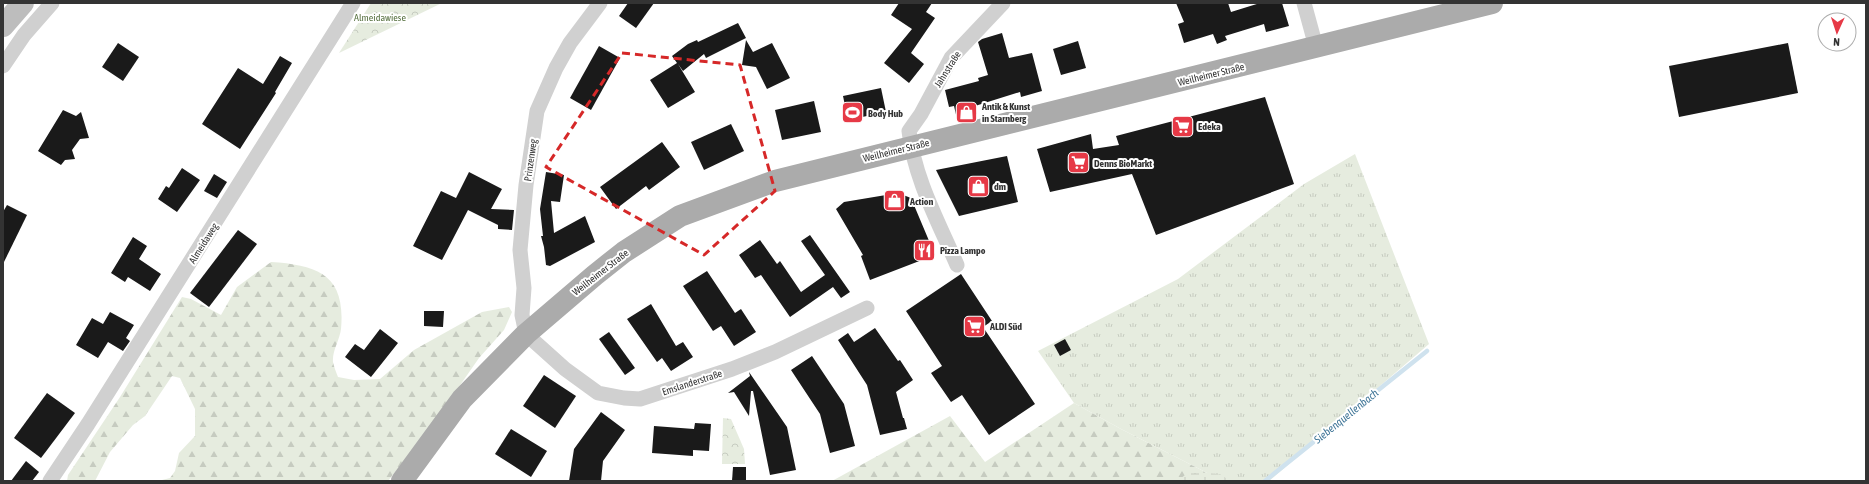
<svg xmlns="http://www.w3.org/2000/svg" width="1869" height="484" viewBox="0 0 1869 484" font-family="'Asap Condensed',sans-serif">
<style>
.grass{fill:url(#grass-tufts)}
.forest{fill:url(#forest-firs)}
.wetland{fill:url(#wetland-marsh)}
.park{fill:url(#park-crowns)}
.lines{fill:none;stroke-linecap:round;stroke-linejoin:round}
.stream{stroke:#cfe2ee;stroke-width:4.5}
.building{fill:#1a1a1a}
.street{stroke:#d0d0d0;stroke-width:15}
.secondary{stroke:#bdbdbd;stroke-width:22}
.primary{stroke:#ababab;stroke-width:22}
.marked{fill:none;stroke:#d62828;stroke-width:3;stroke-dasharray:8 5;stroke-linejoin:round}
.labels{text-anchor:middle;stroke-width:4;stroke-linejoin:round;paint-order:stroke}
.park-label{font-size:10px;fill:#56703f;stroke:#fff}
.street-label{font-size:10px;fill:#333;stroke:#fff}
.poi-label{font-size:10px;font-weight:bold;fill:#333;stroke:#fff;text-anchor:start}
.water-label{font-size:11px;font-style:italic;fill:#3f7597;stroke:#fff}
</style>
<defs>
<pattern id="grass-tufts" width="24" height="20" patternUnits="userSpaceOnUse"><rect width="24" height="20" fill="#e6ecdf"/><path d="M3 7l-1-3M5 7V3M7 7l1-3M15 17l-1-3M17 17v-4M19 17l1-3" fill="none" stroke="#c6cbc0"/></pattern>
<pattern id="forest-firs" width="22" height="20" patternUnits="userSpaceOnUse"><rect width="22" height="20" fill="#e6ecdf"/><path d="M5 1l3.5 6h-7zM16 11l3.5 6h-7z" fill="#c6cbc0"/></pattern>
<pattern id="wetland-marsh" width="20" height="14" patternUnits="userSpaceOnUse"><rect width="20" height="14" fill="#e6ecdf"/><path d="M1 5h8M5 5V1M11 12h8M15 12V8" fill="none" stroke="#c6cbc0"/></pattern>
<pattern id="park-crowns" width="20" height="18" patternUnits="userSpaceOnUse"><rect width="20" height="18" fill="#e6ecdf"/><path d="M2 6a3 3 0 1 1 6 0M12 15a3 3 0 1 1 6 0" fill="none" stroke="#c6cbc0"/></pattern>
</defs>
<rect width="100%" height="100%" fill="#fff"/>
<polygon class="grass" points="1355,154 1429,344 1269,481 1223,481 1121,429 1074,403 1038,351 1178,279 1304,184"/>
<g class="forest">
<path d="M271 262C318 265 346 275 341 329 340 339 332 351 333 362 334 367 336 372 338 377L354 380 380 379 414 350 482 312 509 307 512 312 504 330 479 358 433 424 388 481H158L170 478 175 471 179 453 195 436V409L180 378 172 376 145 416 133 425 110 452 95 481H67L68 475 120 397 182 297 191 299 221 315 237 287Z"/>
<polygon points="1074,403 1121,429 1223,481 832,481 950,416 985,462"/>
</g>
<path class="wetland" d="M1188 473C1200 473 1221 470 1229 481H1177Z"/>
<g class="park">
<polygon points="371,3 442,3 339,53"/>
<polygon points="723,418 731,419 744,449 745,464 722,464"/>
</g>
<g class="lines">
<polyline class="stream" points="1265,481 1427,351"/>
</g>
<g class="building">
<polygon points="628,3 654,3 636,28 619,16"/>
<polygon points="899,3 932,3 926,12 935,18 911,53 924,64 909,83 884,63 912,29 891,15"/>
<polygon points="1176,3 1228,3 1231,12 1260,3 1282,3 1289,26 1266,32 1264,24 1225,36 1227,40 1217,44 1213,34 1184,43 1178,24 1184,22"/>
<polygon points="738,23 746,38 706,58 704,54 683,71 678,64 695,92 668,108 650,80 677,63 672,56 688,44 697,40 698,42"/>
<polygon points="1002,33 1009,58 1032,53 1042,91 1021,97 1020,92 975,106 977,114 957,119 954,106 949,107 945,90 979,81 978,78 988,75 978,42 982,39"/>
<polygon points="746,40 753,52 772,43 790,78 767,89 756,67 742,65"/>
<polygon points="1078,41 1086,68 1061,75 1053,49"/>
<polygon points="118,43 139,57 123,81 102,67"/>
<polygon points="1788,43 1798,93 1679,117 1669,66"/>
<polygon points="599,46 620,58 591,110 570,98"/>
<polygon points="280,56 292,63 275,92 276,93 240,149 202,124 238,68 263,84"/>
<polygon points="881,88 886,112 848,120 843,96"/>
<polygon points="1265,97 1294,184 1156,235 1132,174 1050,192 1037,149 1091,134 1093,149 1119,145 1116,136"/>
<polygon points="814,101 821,132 782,140 775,110"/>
<polygon points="63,110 76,116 81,112 89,138 80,139 72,150 75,159 65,160 61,165 38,151"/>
<polygon points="731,124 744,151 704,170 691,142"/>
<polygon points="662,142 680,167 649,190 646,186 616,209 600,187"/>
<polygon points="1007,156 1018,202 959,216 936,170"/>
<polygon points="182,168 200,180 177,212 158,199 166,186 169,188"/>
<polygon points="469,172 502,189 491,209 514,210 512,230 498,229 498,225 468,210 442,260 413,246 441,191 456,198"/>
<polygon points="546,172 564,175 560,202 551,201 554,233 585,216 595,242 550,266 546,265 544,247 541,236 543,236 540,209"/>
<polygon points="214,174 227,182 217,198 204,191"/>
<polygon points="898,193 911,198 935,255 870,280 861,256 863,255 836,209 844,202"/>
<polygon points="7,205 27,215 3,264 3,212"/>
<polygon points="238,230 257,244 209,307 190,293"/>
<polygon points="810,235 850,292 841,298 833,287 790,317 761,275 755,278 739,255 760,240 777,264 780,261 801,292 825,275 801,241"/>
<polygon points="133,237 147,246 139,259 161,274 150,291 128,277 125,282 111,273"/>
<polygon points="707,271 735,313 741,309 756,332 734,346 721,326 713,331 683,286"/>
<polygon points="961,274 992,321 983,327 1035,404 989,435 962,395 951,402 931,373 942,366 906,311"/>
<polygon points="651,304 676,346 683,342 693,357 671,371 662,358 657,362 627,319"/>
<polygon points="424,311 444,311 443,327 424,326"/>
<polygon points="110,312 134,325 126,338 130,341 123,351 108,342 98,358 76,345 92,318 103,324"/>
<polygon points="875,328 898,361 900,360 913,380 896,392 903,418 904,418 907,429 880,435 867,385 838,340 848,333 854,342"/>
<polygon points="380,329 398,343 371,377 345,357 355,344 364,350"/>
<polygon points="609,332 635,368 625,375 599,339"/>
<polygon points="1065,339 1071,350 1060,356 1054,345"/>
<polygon points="812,356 844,404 855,446 830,453 820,414 791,370"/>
<polygon points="749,372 787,427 796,470 770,475 753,391 751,391 749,416 734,392 728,393 750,376"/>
<polygon points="544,375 576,396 555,428 523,406"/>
<polygon points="47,393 75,413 41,458 14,438"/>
<polygon points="601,412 625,430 603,461 601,481 569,481 574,449"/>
<polygon points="695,423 711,424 709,451 693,450 693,456 652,453 654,426 694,429"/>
<polygon points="511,429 547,451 531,477 495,454"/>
<polygon points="26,461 39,472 32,481 11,481"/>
<polygon points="733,467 746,467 746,481 732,481"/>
</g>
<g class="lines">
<g class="street">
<polyline points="600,3 570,43 556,68 537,111 526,185 520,250 524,288 522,315 526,334 565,369 598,393 624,398 640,399 732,369 775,352 867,308"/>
<polyline points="1304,3 1316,47"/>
<polyline points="3,66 24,35 52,3"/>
<path d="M957 265C939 223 914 178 909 131L921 114 951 58 1003 3"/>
<polyline points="50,481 88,424 353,3"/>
</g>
<polyline class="secondary" points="3,26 23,3"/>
<polyline class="primary" points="402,481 462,399 526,334 595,275 624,252 680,216 775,181 1492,3"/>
</g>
<path class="marked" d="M622 53 740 65 775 191 704 255 546 167Z"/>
<defs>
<symbol id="shop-square" viewBox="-11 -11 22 22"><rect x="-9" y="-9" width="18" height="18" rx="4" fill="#e63946" stroke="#fff"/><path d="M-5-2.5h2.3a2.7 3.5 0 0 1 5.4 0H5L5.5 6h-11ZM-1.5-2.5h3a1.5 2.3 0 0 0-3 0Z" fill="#fff"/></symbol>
<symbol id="stadium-square" viewBox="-11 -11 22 22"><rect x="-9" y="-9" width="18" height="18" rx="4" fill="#e63946" stroke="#fff"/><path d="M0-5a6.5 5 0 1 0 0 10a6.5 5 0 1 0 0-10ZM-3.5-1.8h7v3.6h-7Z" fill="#fff"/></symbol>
<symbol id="supermarket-square" viewBox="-11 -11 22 22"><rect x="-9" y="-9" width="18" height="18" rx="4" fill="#e63946" stroke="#fff"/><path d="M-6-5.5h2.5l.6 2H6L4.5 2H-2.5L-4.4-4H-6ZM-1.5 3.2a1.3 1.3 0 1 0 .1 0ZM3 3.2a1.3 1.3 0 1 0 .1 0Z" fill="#fff"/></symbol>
<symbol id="restaurant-square" viewBox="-11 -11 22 22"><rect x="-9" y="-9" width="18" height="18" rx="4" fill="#e63946" stroke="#fff"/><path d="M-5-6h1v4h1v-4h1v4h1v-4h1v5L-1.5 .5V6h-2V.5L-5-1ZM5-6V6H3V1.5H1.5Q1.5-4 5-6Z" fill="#fff"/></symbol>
</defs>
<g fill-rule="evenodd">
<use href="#shop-square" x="954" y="100" width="25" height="25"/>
<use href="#stadium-square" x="840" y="100" width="25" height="25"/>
<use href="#supermarket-square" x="1170" y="114" width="25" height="25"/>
<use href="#supermarket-square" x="1066" y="150" width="25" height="25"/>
<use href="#shop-square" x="966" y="174" width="25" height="25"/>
<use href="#shop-square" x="882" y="188" width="25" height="25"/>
<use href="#restaurant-square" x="912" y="238" width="25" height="25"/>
<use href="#supermarket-square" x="962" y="314" width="25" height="25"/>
</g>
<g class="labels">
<g class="park-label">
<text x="380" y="21">Almeidawiese</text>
</g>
<g class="street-label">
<text transform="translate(947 69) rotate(-58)" y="4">Jahnstraße</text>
<text transform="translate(1211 74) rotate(-14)" y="4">Weilheimer Straße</text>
<text transform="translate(896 150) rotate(-14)" y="4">Weilheimer Straße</text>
<text transform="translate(530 160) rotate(-82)" y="4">Prinzenweg</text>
<text transform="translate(203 243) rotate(-58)" y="4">Almeidaweg</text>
<text transform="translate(600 272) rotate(-38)" y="4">Weilheimer Straße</text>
<text transform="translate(692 382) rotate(-18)" y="4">Emslanderstraße</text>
</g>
<g class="poi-label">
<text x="982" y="110">Antik &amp; Kunst<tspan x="982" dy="12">in Starnberg</tspan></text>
<text x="868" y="117">Body Hub</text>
<text x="1198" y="130">Edeka</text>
<text x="1094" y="167">Denns BioMarkt</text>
<text x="994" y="190">dm</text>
<text x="910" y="205">Action</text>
<text x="940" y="254">Pizza Lampo</text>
<text x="990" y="330">ALDI Süd</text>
</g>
<g class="water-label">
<text transform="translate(1346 416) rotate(-39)" y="4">Siebenquellenbach</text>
</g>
</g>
<rect width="1869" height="484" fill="none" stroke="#333333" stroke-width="8"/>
<g transform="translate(1837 32) rotate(183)"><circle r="19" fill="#ffffff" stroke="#adadad"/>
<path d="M0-3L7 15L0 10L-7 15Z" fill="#e63946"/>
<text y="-6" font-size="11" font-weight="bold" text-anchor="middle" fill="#333333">N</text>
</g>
</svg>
